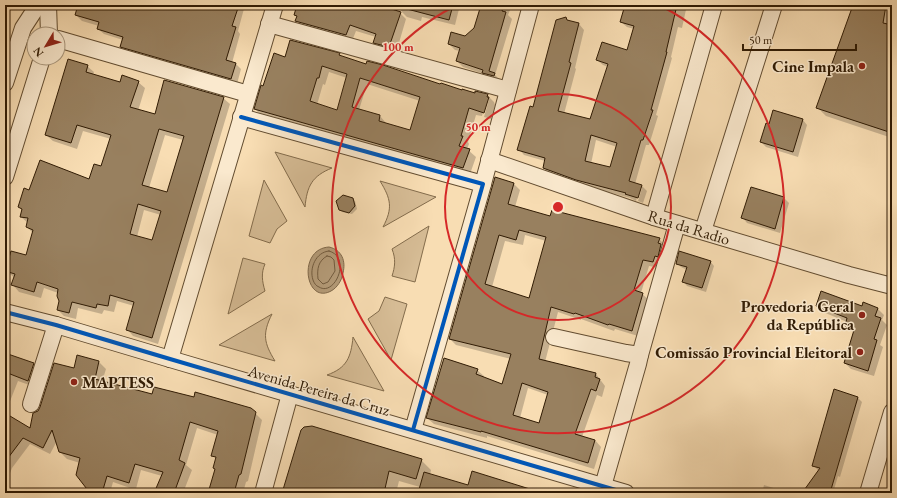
<svg xmlns="http://www.w3.org/2000/svg" width="897" height="498" viewBox="0 0 897 498" font-family="'EB Garamond',serif">
<style>
.green{fill:#d6bc95;stroke:#836c4c}
.water{fill:#b49b78;stroke:#7f684a}
.shadow{fill:#0003;fill-rule:evenodd}
.lines{fill:none;stroke-linecap:round;stroke-linejoin:round}
.shore{stroke:#725b3e;stroke-width:1}
.building{fill:#98805f;stroke:#301b04;fill-rule:evenodd}
.minor-casing{stroke:#624c30;stroke-width:18}
.minor{stroke:#fae9ce;stroke-width:16}
.cycleway-casing{stroke:#fae9ce;stroke-width:6}
.cycleway{stroke:#0057b8;stroke-width:4}
.ring{fill:none;stroke:#d62828;stroke-width:2}
.poi-dot{fill:#8f2418;stroke:#fae9ce;stroke-width:1.5}
.labels{text-anchor:middle;stroke-width:3;stroke-linejoin:round;paint-order:stroke}
.poi-label{font-size:16px;font-weight:bold;fill:#301b04;stroke:#fae9ce;text-anchor:end}
.street-label{font-size:16px;fill:#301b04;stroke:#fae9ce}
.centre{fill:#d62828;stroke:#fae9ce;stroke-width:2}
.ring-label{font-size:12px;text-anchor:middle;font-weight:bold;fill:#d62828;stroke:#fae9ce;stroke-width:3;stroke-linejoin:round;paint-order:stroke}
</style>
<rect width="100%" height="100%" fill="#f8ddb3"/>
<filter id="stains"><feTurbulence type="fractalNoise" baseFrequency=".005" numOctaves="4"/><feColorMatrix values="0 0 0 0 .2 0 0 0 0 .09 0 0 0 0 .02 0 0 0 .5 -.17"/></filter>
<radialGradient id="worn" r=".72"><stop offset=".6" stop-color="#630" stop-opacity="0"/><stop offset="1" stop-color="#630" stop-opacity=".3"/></radialGradient>
<g class="green">
<path d="M275 152 332 168C312 176 307 186 305 207Z"/>
<polygon points="264,180 287,221 277,229 270,243 249,236"/>
<path d="M380 181 436 197 383 227C393 208 391 199 380 181Z"/>
<path d="M429 226 415 282 392 276C395 267 396 259 392 249Z"/>
<path d="M243 258 265 264C261 273 262 281 265 291L228 314Z"/>
<polygon points="385,297 407,304 391,360 368,319 379,311"/>
<path d="M272 314C262 334 264 343 275 361L219 345Z"/>
<path d="M353 337 384 391 327 375C347 368 351 357 353 337Z"/>
</g>
<path class="water" d="M329 247C342 250 346 261 343 273 342 280 337 288 331 291 305 305 297 249 329 247Z"/>
<g class="shadow">
<polygon points="79,5 245,5 238,31 240,34 232,63 236,64 241,69 237,84 126,52 121,47 123,40 104,34 98,29 99,26 82,21 76,15"/>
<polygon points="296,5 376,5 400,13 406,19 396,53 381,49 374,43 376,37 356,31 352,41 303,28 297,21 298,17 295,15 297,8"/>
<polygon points="403,5 460,5 455,25 422,17 421,21 407,17 401,11"/>
<polygon points="482,5 505,5 510,10 508,15 512,19 495,75 500,80 489,78 484,74 463,67 457,61 460,51 455,50 449,44 466,37 474,29"/>
<path d="M626 5H687L682 28 678 27 671 57 672 58 656 115 658 116 649 145H646L635 184 641 185 647 191 643 203 638 201 642 188H640L636 201 630 198 582 185 549 174 544 168 545 161 524 155 519 149 565 18 570 22 579 24 584 30 575 68 576 69 564 114 591 121 608 67 603 65 597 60 628 51 634 29 627 27 621 22ZM596 140 617 147 611 168 591 164Z"/>
<polygon points="837,5 892,5 892,138 826,116 817,107 854,9"/>
<path d="M290 41 339 54 342 57 441 85 475 94 487 95 494 102 495 105 491 119 484 117 489 99H487L482 116 476 115 468 142 469 144 467 149 476 157 470 174 262 116 255 109 264 87 285 58ZM329 72 347 78 338 111 317 105 323 84 325 85ZM367 84 420 101 411 131 386 123 380 116 359 110Z"/>
<path d="M87 66 94 72 93 75 121 83 138 82 145 88 138 111 156 116 223 98 230 104 158 344 133 336 127 329 134 306 117 301 114 312 104 310 102 314 78 308 76 319 64 316 58 310 60 301 58 293 44 288 41 298 19 292 13 285 15 278 6 271 26 256 33 233 27 227 28 223 21 217 23 211 19 207 30 192 90 180 102 167 111 139 83 131 77 149 53 141 46 135ZM165 135 183 140 167 193 149 188ZM144 210 161 215 153 241 137 237Z"/>
<polygon points="774,112 803,120 807,125 798,157 766,147 761,142 770,125"/>
<path d="M513 183 520 190 515 207 551 217 659 239 666 246 660 268 649 266 641 293 649 300 638 336 615 329 614 331 581 319V320L558 312 545 362 596 374 605 386 602 397 597 395 582 437 595 440 601 447 594 469 487 436V438L434 424 427 418 477 370 484 376 483 378 503 385 511 359 456 345 450 339ZM525 235 546 241 530 299 492 287 505 241 523 245ZM528 388 548 395 539 424 520 418Z"/>
<polygon points="752,188 784,198 789,203 780,233 747,223 743,218"/>
<polygon points="352,199 355,201 357,209 352,214 342,212 340,210"/>
<polygon points="710,261 714,266 706,292 687,286 683,281 687,270 681,267 677,263"/>
<polygon points="817,306 878,309 884,315 882,320 887,325 880,345 883,347 874,376 851,369 845,363 854,333 846,326 847,322 823,312"/>
<polygon points="5,354 34,364 40,370 35,387 18,381 5,414 30,429 38,411 75,369 78,356 99,362 106,369 102,382 153,395 255,413 262,420 248,481 246,482 243,493 209,493 216,470 214,468 217,459 212,455 218,435 197,428 186,465 192,470 183,493 155,493 162,476 141,470 136,489 149,493 132,493 133,489 113,482 110,493 92,493 76,474 80,463 67,459 60,452 57,441 50,454 30,444 12,468 5,486"/>
<polygon points="857,397 862,402 840,477 838,476 833,493 804,493 819,471 813,465"/>
<polygon points="421,460 431,470 430,475 469,486 521,493 419,493 420,487 399,481 396,493 283,493"/>
<polygon points="764,485 790,493 762,493"/>
</g>
<g class="lines">
<g class="shore">
<path d="M329 251C352 257 335 297 319 287 316 286 314 283 313 280 309 268 316 252 329 251Z"/>
<path d="M327 256 331 257 334 260 335 271 328 282 323 284 318 279C317 269 318 261 327 256Z"/>
</g>
</g>
<g class="building">
<polygon points="78,5 239,5 232,26 236,27 226,60 236,63 231,79 120,47 123,37 97,29 99,22 75,15"/>
<polygon points="297,5 379,5 401,12 389,47 373,43 376,34 350,25 346,35 295,21 297,16 294,15"/>
<polygon points="407,5 453,5 449,20 407,9"/>
<polygon points="481,5 504,5 502,11 506,12 489,71 495,73 494,76 482,73 483,70 456,61 460,48 448,44 451,32 465,36 474,28"/>
<path d="M625 5H677L666 52H667L651 110H653L643 140H641L629 181 642 185 638 198 625 194 626 193 576 180 543 168 545 158 517 150 530 106 533 107 556 20 566 17 567 20 579 23 569 62 571 63 558 111 590 119 608 64 596 60 602 42 627 50 634 26 620 22ZM591 135 617 143 610 167 585 161Z"/>
<polygon points="853,5 886,5 883,23 892,25 892,133 816,108"/>
<path d="M290 40 340 53 339 55 366 64 367 61 383 65 440 84 441 83 462 90V89L475 93V91L488 94 487 97H489L484 113 469 108 461 136H463L459 146 470 149 463 168 254 109 261 85 263 86 274 53 285 57ZM322 66 347 74 337 110 310 101 317 78H319ZM360 78 420 97 410 130 379 121 380 115 352 107Z"/>
<path d="M68 59 88 65 86 72 120 82 122 75 139 81 130 107 155 114 164 80 224 97 152 338 126 330 134 302 110 295 108 306 97 304 96 308 72 302 69 313 57 310 59 301 57 296 58 289 37 282 34 292 11 285 15 274 5 271 11 251 26 255 33 230 26 227 28 218 20 217 22 209 18 207 24 188 29 190 40 160 89 179 94 164 101 166 111 135 77 125 71 143 45 135ZM159 129 184 136 167 192 142 185ZM138 204 161 211 152 240 130 234Z"/>
<polygon points="773,110 803,119 793,152 760,142 766,123 769,124"/>
<path d="M495 177 514 183 508 204 550 216 552 210 660 238 658 243 661 244 658 257 655 256 653 262 643 260 634 290 643 293 632 331 609 324 608 325 575 313 574 314 551 307 539 359 596 373 595 377 600 379 596 391 591 389 575 434 595 440 588 463 481 431V432L426 418 444 358 478 369 476 374 502 384 511 354 449 339ZM519 230 546 237 529 298 485 284 499 235 516 240ZM522 383 548 392 539 423 513 415Z"/>
<polygon points="751,187 784,197 775,229 741,218"/>
<polygon points="343,195 353,198 355,206 349,213 339,210 336,201"/>
<polygon points="679,251 711,261 702,288 682,282 687,267 676,264"/>
<polygon points="821,291 862,306 863,302 878,308 875,316 881,318 874,339 877,340 868,371 844,363 854,330 845,326 847,318 816,306"/>
<polygon points="5,353 34,363 28,381 5,372"/>
<polygon points="77,355 99,361 95,379 152,394 154,387 194,397 195,392 251,408 256,412 241,474 239,475 234,493 208,493 215,469 213,468 216,457 211,456 218,431 190,422 179,460 185,463 174,493 154,493 163,472 135,464 129,483 107,476 102,493 90,493 76,475 80,458 59,452 52,430 43,448 23,438 5,462 5,413 30,428 33,413 38,411 40,407 54,363 74,368"/>
<polygon points="834,389 858,397 830,493 802,493 820,468 812,466"/>
<polygon points="312,426 422,459 416,479 389,471 384,493 282,493 301,430 304,427"/>
<polygon points="472,471 533,490 533,493 418,493 424,472 468,485"/>
</g>
<g class="lines">
<defs>
<g id="minor">
<polyline points="48,5 49,34"/>
<polyline points="269,24 508,90"/>
<polyline points="58,39 248,94"/>
<polyline points="5,83 23,28 38,5"/>
<polyline points="241,117 483,184 413,430"/>
<polyline points="489,160 654,217 849,275 892,286"/>
<polyline points="5,177 42,58"/>
<polyline points="483,184 531,5"/>
<polyline points="654,217 714,5"/>
<polyline points="703,231 774,5"/>
<polyline points="5,312 56,325 170,359 626,493"/>
<polyline points="554,337 626,353 640,355 677,224"/>
<polyline points="170,359 275,5"/>
<polyline points="31,404 56,325"/>
<polyline points="603,486 638,364 640,355"/>
<polyline points="263,493 290,394"/>
<polyline points="868,493 892,412"/>
</g>
</defs>
<use href="#minor" class="minor-casing"/>
<use href="#minor" class="minor"/>
<defs>
<g id="cycleway">
<polyline points="241,117 483,184 413,430"/>
<polyline points="5,312 56,325 170,359 626,493"/>
</g>
</defs>
<use href="#cycleway" class="cycleway-casing"/>
<use href="#cycleway" class="cycleway"/>
</g>
<g class="ring">
<circle cx="558" cy="207" r="113"/>
<path d="M661 6A226 226 0 1 1 455 6"/>
</g>
<g class="poi-dot">
<circle cx="862" cy="66" r="4"/>
<circle cx="862" cy="315" r="4"/>
<circle cx="860" cy="352" r="4"/>
<circle cx="74" cy="382" r="4"/>
</g>
<g class="labels">
<g class="poi-label">
<text x="854" y="72">Cine Impala</text>
<text x="854" y="312">Provedoria Geral<tspan x="854" dy="18">da República</tspan></text>
<text x="852" y="358">Comissão Provincial Eleitoral</text>
<text x="82" y="388" text-anchor="start">MAPTESS</text>
</g>
<g class="street-label">
<text transform="translate(689 227) rotate(17)" y="6">Rua da Radio</text>
<text transform="translate(319 390) rotate(16)" y="6">Avenida Pereira da Cruz</text>
</g>
</g>
<circle cx="558" cy="207" r="6" class="centre"/>
<g class="ring-label">
<text x="398" y="51">100 m</text>
<text x="478" y="131">50 m</text>
</g>
<rect width="897" height="498" fill="none" stroke="#f8ddb3" stroke-width="20"/>
<rect x="6" y="6" width="885" height="486" fill="none" stroke="#301b04" stroke-width="2"/>
<rect x="10" y="10" width="877" height="478" fill="none" stroke="#301b04"/>
<g transform="translate(46 46) rotate(232)"><circle r="19" fill="#fae9ce" stroke="#a9977d"/>
<path d="M0-3L7 15L0 10L-7 15Z" fill="#8f2418"/>
<text y="-6" font-size="11" font-weight="bold" text-anchor="middle" fill="#301b04">N</text>
</g>
<path d="M743 44v6h113v-6" fill="none" stroke="#301b04" stroke-width="2"/>
<text x="749" y="44" font-size="12" fill="#301b04" stroke="#fae9ce" stroke-width="3" paint-order="stroke">50 m</text>
<rect width="100%" height="100%" filter="url(#stains)"/>
<rect width="100%" height="100%" fill="url(#worn)"/>
</svg>
